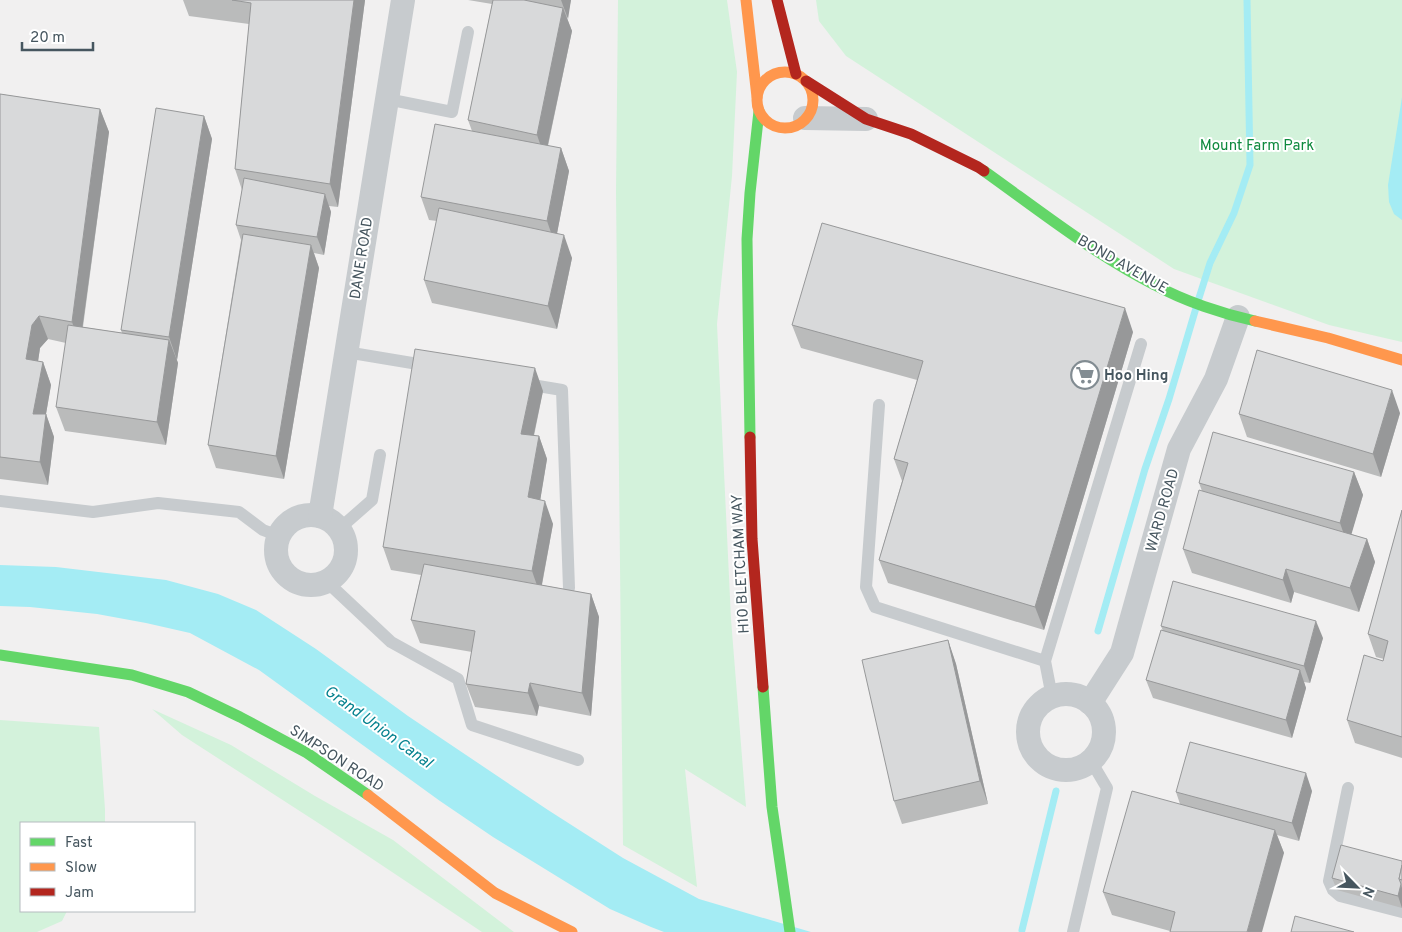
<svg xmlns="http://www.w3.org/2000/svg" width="1402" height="932" viewBox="0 0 1402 932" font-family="Overpass,sans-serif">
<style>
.green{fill:#d3f2db}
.water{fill:#a4ecf4}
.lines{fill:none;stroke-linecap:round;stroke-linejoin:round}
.stream{stroke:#a4ecf4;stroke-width:7}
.lane{stroke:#c7cbce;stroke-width:12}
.street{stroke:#c7cbce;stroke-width:24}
.fast{stroke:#63d668;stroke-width:11}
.slow{stroke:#ff974d;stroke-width:11}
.jam{stroke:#b3261e;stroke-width:11}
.wall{fill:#babbbb}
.shaded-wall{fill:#979899}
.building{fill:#d8d9da;stroke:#979899}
.labels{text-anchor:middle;stroke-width:4;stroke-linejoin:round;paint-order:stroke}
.park-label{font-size:15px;fill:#0e893e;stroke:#fff}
.street-label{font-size:15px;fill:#46565f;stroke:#fff}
.poi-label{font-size:15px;font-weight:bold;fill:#46565f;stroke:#fff;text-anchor:start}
.water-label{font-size:16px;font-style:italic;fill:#04818e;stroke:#fff}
</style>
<rect width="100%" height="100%" fill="#f1f0f0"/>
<g class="green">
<polygon points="618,0 727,0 737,72 732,176 717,324 731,619 746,807 685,769 697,887 623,845 616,192"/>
<polygon points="816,0 1402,0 1402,342 1329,325 1174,269 846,56 819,21"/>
<polygon points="152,709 231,745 315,796 393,840 514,932 482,932 326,828 182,735"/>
<polygon points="0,720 99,727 105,809 105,823 21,823 21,911 67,911 62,921 37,932 0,932"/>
</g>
<g class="water">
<polygon points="1402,97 1402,220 1394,214 1389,202 1388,185"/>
<polygon points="0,565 56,567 166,580 218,594 256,610 316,649 408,716 548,810 623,858 699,899 811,932 664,932 651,927 610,909 493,837 440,801 259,670 190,633 146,623 97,614 30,607 0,606"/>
</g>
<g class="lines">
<g class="stream">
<polyline points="1199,298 1210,263 1234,213 1250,165 1247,0"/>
<polyline points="1098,631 1145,469 1169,399 1196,308"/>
<polyline points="1022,930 1056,791"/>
</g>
<g class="lane">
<polyline points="387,99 452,112 468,32"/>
<polyline points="346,352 430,366"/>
<polyline points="526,384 562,390 569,588"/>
<polyline points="879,405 866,587 875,607 1045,661"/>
<polyline points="0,501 93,512 158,503 239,512 263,530 279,536"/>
<polyline points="339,529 372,500 380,455"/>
<polyline points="326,581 391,642 458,679 472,725 578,760"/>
<polyline points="1052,697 1045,661 1141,344"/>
<polyline points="1348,788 1329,881 1333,890 1340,896 1402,912"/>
<polyline points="1073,932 1107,788 1091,761"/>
</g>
<g class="street">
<polyline points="805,118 866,119"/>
<circle cx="311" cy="550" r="35"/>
<polyline points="320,516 403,0"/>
<circle cx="1066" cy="732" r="38"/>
<polyline points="1090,703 1122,653 1179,449 1216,379 1238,317"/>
</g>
<g class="fast">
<path d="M984 171C1040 211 1094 254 1155 285 1184 301 1223 314 1255 321"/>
<polyline points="750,437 747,239 750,193 759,111"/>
<polyline points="0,655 132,675 188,692 240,717 307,753 368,795"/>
<polyline points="763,687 772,807 790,932"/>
</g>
<g class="slow">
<polyline points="746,0 757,97"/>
<circle cx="785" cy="100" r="28"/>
<polyline points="1255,321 1328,338 1402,360"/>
<polyline points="368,795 495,893 572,932"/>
</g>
<g class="jam">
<polyline points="777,0 796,74"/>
<polyline points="806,81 866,119 911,134 978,167 984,171"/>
<polyline points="750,437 752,539 763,687"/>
</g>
</g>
<g class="wall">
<polygon points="183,0 365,0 338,207 329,206 331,212 324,255 314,253 319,268 284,479 216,468 208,445 241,240 236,225 242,190 235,169 249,24 189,16"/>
<polygon points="468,0 571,0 567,18 572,31 548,146 561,148 569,171 557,233 572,258 557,329 432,303 424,280 437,221 429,220 421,197 472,131 468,120 492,4"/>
<polygon points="0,94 100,109 109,132 83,327 122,333 121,330 204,116 212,139 177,360 178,363 166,445 65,431 56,407 66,343 48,339 40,348 38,361 43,362 51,385 46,414 54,437 48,485 0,479"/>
<polygon points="792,325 1133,332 1044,630 888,583 879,560 902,481 894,459 917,380 801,348"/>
<polygon points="543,391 534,436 539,436 547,459 540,500 553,524 542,585 591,594 599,617 591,716 539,706 537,716 475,707 466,684 472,652 420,643 411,620 421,575 391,570 383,547"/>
<polygon points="1400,413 1381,477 1247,437 1239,414"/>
<polygon points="1354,472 1363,495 1351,534 1367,539 1375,562 1359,612 1294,592 1291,603 1192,573 1183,549 1202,491 1199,483"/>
<polygon points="1402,510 1402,758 1355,743 1347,720 1383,661 1384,659 1376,657 1368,634"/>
<polygon points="1161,626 1323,638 1310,683 1304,682 1306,688 1292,738 1153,698 1146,680 1163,631"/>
<polygon points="948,640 956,664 988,804 902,824 894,801"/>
<polygon points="1312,791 1299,841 1277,835 1284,853 1170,931 1112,915 1103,892 1180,804 1176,792"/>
<polygon points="1402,861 1402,908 1337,890 1332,878"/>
</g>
<g class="shaded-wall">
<polygon points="354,0 365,0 338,207 330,184"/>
<polygon points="561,0 571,0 568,19"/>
<polygon points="563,8 572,31 545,158 537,135"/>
<polygon points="100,109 109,132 80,345 72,322"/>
<polygon points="204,116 212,139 177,360 169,337"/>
<polygon points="561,148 569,171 555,244 547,221"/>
<polygon points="325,194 331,212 324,255 317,237"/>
<polygon points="564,235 572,258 557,329 548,306"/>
<polygon points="311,245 319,268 284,479 276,456"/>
<polygon points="1125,308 1133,332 1044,630 1035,607"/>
<polygon points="39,316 48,339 40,348 35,382 26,359 32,325"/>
<polygon points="169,340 178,363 166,445 157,422"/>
<polygon points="43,362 51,385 42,437 33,414"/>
<polygon points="535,368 543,391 529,457 521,434"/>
<polygon points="1392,390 1400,413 1381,477 1373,454"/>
<polygon points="46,414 54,437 48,485 40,462"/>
<polygon points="539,436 547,459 537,520 528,497"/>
<polygon points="1354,472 1363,495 1348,546 1340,523"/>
<polygon points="545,501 553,524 540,594 532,571"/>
<polygon points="1367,539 1375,562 1359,612 1350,588"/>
<polygon points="1286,569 1294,592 1291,603 1283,580"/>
<polygon points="591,594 599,617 591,716 582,693"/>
<polygon points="1316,621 1323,638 1310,683 1304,666"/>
<polygon points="948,640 956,664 988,804 980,781"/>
<polygon points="1300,670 1306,688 1292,738 1286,720"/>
<polygon points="530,683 539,706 537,716 528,693"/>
<polygon points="1306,773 1312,791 1299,841 1292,823"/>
<polygon points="1275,830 1284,853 1262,932 1247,932"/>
<polygon points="1401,884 1402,888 1402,908 1398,896"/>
</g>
<g class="building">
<polygon points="232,0 354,0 330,184 235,169 251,3"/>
<polygon points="493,0 524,0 563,8 537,135 468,120"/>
<polygon points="0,94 100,109 72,322 39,316 32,325 26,359 43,362 33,414 46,414 40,462 0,457"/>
<polygon points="156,108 204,116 169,337 121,330"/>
<polygon points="435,124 561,148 547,221 421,197"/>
<polygon points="244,178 325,194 317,237 236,225"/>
<polygon points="439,208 564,235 548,306 424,280"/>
<polygon points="822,223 1125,308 1035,607 879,560 908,463 894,459 923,361 792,325"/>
<polygon points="243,234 311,245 276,456 208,445"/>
<polygon points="68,325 169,340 157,422 56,407"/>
<polygon points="415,349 535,368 521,434 539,436 528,497 545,501 532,571 383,547"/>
<polygon points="1257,350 1392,390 1373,454 1239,414"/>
<polygon points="1213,432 1354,472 1340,523 1199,483"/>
<polygon points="1199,490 1367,539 1350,588 1286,569 1283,580 1183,549"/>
<polygon points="1402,510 1402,737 1347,720 1364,655 1383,661 1388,641 1368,634"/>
<polygon points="424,564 591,594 582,693 530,683 528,693 466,684 475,631 411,620"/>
<polygon points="1173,581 1316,621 1304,666 1161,626"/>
<polygon points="1161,630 1300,670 1286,720 1146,680"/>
<polygon points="948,640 980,781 894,801 862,660"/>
<polygon points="1190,742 1306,773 1292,823 1176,792"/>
<polygon points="1132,791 1275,830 1247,932 1170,932 1175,912 1103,892"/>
<polygon points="1341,845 1402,861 1402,865 1399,879 1401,884 1398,896 1332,878"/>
<polygon points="1402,865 1402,880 1399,879"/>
<polygon points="1295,916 1354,932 1291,932"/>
</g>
<defs>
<symbol id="supermarket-ring" viewBox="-11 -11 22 22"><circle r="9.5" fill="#fff" stroke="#828c92" stroke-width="1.5"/><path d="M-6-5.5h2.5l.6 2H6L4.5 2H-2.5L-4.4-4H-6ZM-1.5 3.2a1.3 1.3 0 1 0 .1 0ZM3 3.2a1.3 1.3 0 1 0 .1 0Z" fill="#828c92"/></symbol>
</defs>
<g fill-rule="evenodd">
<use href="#supermarket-ring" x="1069" y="359" width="32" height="32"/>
</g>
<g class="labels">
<g class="park-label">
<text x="1257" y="150">Mount Farm Park</text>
</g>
<g class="street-label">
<text transform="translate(361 258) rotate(-81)" y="5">DANE ROAD</text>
<text transform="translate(1123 264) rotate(30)" y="5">BOND AVENUE</text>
<text transform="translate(1162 510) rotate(-74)" y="5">WARD ROAD</text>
<text transform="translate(740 564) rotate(-93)" y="5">H10 BLETCHAM WAY</text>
<text transform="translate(337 758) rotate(33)" y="5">SIMPSON ROAD</text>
</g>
<g class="poi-label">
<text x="1104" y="380">Hoo Hing</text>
</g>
<g class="water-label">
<text transform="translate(379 726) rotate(36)" y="6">Grand Union Canal</text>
</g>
</g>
<rect x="20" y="822" width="175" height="90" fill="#ffffff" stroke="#b5bbbf"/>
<rect x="30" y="838" width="25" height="8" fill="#63d668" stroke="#b5bbbf"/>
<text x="65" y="847" font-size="15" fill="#46565f">Fast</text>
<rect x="30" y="863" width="25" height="8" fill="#ff974d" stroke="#b5bbbf"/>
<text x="65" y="872" font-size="15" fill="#46565f">Slow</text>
<rect x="30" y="888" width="25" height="8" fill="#b3261e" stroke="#b5bbbf"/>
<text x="65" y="897" font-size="15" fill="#46565f">Jam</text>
<g transform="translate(1357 887) rotate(114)" stroke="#ffffff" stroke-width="4" paint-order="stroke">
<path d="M0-4L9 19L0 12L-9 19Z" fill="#46565f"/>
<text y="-8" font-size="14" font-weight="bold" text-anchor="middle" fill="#46565f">N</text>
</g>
<path d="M22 42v8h71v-8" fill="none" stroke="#46565f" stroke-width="2.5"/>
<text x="30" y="42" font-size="15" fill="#46565f" stroke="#ffffff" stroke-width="4" paint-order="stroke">20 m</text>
</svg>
